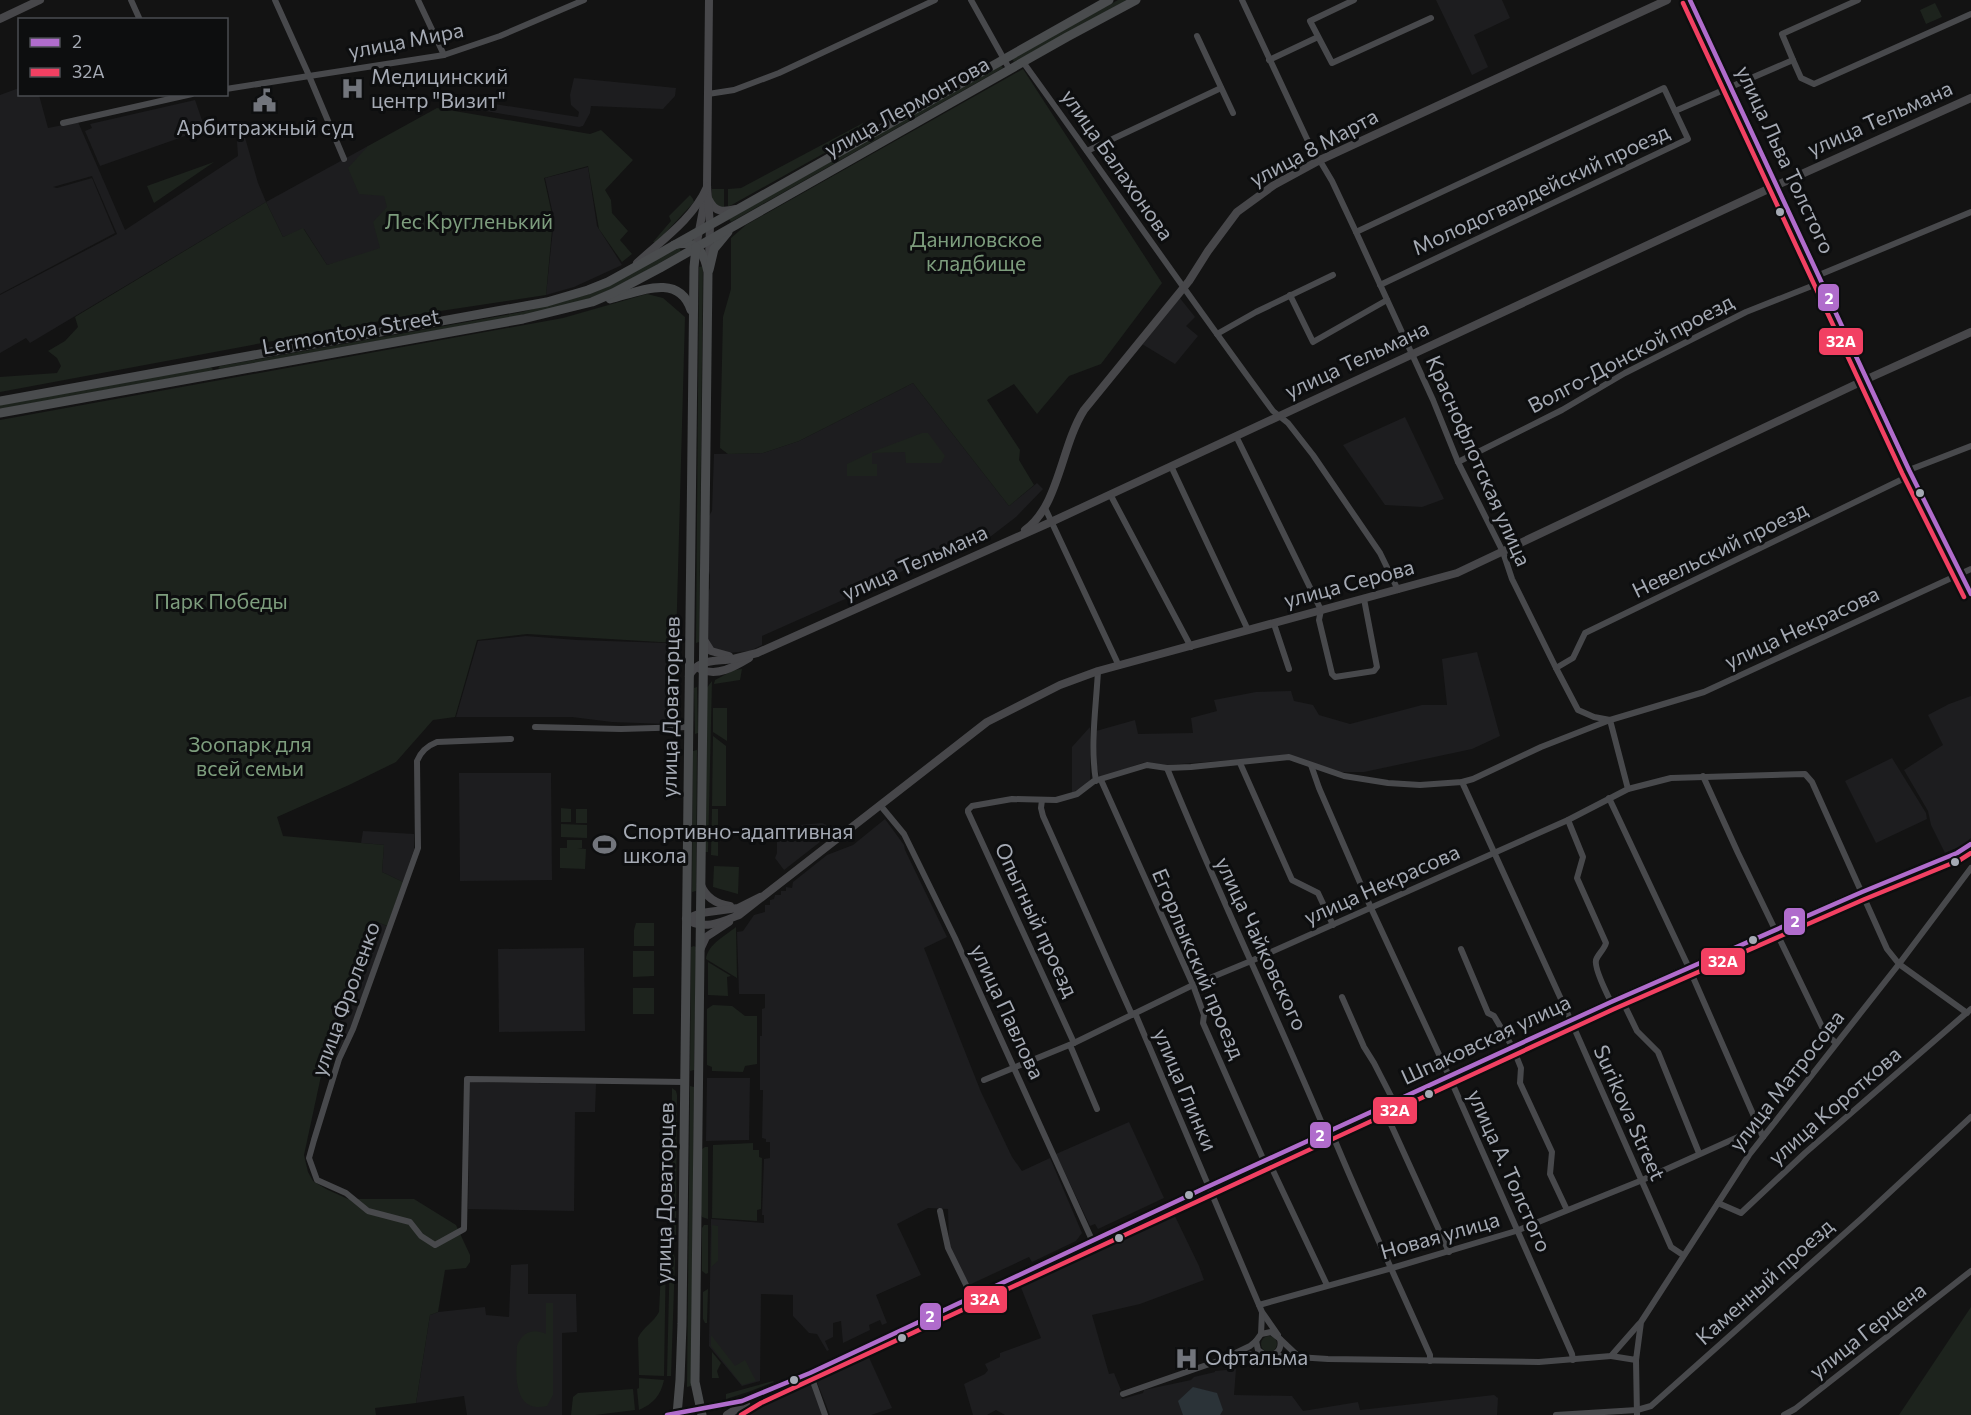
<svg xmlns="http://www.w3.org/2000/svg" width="1971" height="1415" viewBox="0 0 1971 1415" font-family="Commissioner,sans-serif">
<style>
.built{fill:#1d1d1f}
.green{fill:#1d231d}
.water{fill:#2b3338}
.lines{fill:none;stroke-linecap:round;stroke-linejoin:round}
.street{stroke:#48494c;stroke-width:6}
.secondary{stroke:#47474a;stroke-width:8}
.primary{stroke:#4a4c4e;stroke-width:9}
.bus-1-casing{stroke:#0d0e0f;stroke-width:9}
.bus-2-casing{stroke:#0d0e0f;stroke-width:9}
.bus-1{stroke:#b06ccc;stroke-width:4.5}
.bus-2{stroke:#f24062;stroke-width:4.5}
.bus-dot{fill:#a5aab4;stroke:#0d0e0f;stroke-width:2}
.labels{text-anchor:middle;stroke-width:6;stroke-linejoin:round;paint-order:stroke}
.street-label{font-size:21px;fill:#a5aab4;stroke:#0d0e0f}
.poi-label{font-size:21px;fill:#a5aab4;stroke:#0d0e0f;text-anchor:start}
.park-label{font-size:21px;fill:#7d9d7d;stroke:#0d0e0f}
.line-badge{stroke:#0d0e0f;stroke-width:2}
.badge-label{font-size:16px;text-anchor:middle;font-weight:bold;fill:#fff}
</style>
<rect width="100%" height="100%" fill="#131313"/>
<g class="built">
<polygon points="1436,0 1502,0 1510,18 1474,35 1488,67 1472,75"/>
<polygon points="574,78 676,88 675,96 663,109 591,106 590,113 583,126 579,127 480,110 482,102 578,117 579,112 571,105 570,95"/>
<polygon points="19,88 20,94 39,95 48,128 78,122 125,230 238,156 236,128 242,127 258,183 266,202 368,146 396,181 410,244 327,265 304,229 283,237 266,202 30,343 26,338 0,353 0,295 117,234 92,176 53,187 57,188 92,178 115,233 0,294 0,95"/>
<polygon points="195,100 205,129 100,166 85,131 92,128 90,124"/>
<polygon points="588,167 597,226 622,265 574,287 546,295 554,219 545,178"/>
<polygon points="1179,297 1195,317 1186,326 1198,336 1175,364 1142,344"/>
<polygon points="913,383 1009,506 1037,483 1043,489 1016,517 990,537 951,554 949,550 917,563 881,583 762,636 762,645 750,651 728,653 712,648 707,641 707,595 710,588 710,576 708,567 707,519 712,511 714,454 763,453 799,441"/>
<polygon points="1405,417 1444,499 1422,507 1385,505 1343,445"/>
<polygon points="526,636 577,640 668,643 666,724 612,722 572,717 456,717 478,641"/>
<polygon points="1477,652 1500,736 1472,749 1364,772 1339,772 1286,756 1166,765 1145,762 1100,778 1097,767 1096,731 1135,720 1138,734 1193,733 1191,718 1217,711 1214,700 1256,692 1291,691 1294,701 1313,705 1319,715 1350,724 1422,705 1447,705 1442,659"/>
<polygon points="1971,696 1971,838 1963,845 1945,853 1931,825 1928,811 1904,770 1943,745 1928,715 1949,704"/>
<polygon points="1090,727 1090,782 1072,793 1072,747"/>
<polygon points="1892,758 1926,813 1927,819 1876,843 1845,781"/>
<polygon points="459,773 551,773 552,880 460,881"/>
<polygon points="885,819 904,845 905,850 947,937 924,948 981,1092 1012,1157 1022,1171 1050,1158 1082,1233 1076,1241 1032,1262 1029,1257 969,1285 949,1244 948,1209 928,1208 897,1224 921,1275 876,1295 887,1323 882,1325 880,1320 869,1325 870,1330 843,1343 841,1321 833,1323 833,1337 825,1341 829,1350 827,1351 817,1334 809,1333 793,1316 793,1295 761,1294 760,1381 742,1386 709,1346 711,1219 764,1223 764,1215 762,1215 764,1159 770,1158 770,1142 766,1142 766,1139 762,1138 763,1090 760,1090 760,1036 762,1036 762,1009 765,1008 765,994 739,994 737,932 743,931 754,915 765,912 765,905 770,905 770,900 774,899 775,895 781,895 781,891 786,891 786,887 792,888 793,882 827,855 853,845"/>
<polygon points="822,823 829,826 834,831 784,870 775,858 777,853 777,827"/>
<polygon points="363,831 414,834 414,850 403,882 382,872 384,845 361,843"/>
<polygon points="375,921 387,926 352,1026 336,1057 325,1058"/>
<polygon points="584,948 585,1031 499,1032 498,949"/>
<polygon points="707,1078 750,1078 749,1140 706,1141"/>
<polygon points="470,1082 596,1084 595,1112 575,1112 574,1211 468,1209"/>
<polygon points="1129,1122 1164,1198 1098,1229 1095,1224 1090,1226 1056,1154"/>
<polygon points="1171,1208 1199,1266 1204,1280 1140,1304 1092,1315 1109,1374 1114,1373 1121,1390 1119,1391 1122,1399 1143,1393 1144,1390 1191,1380 1194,1377 1215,1372 1215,1371 1236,1369 1234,1395 1292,1396 1303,1411 1358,1402 1360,1410 1494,1395 1498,1398 1497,1415 1005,1415 996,1410 987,1415 973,1415 964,1384 985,1374 988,1370 985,1364 1000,1357 1000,1353 1041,1338 1018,1280"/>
<polygon points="528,1264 528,1294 576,1294 577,1332 562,1333 562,1415 467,1415 464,1396 416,1403 430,1315 438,1312 485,1307 486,1315 509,1317 511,1265"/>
<polygon points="866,1351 892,1408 871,1415 830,1415 815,1377 817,1375"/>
<polygon points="805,1379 812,1384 823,1415 733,1415 755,1402"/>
</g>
<g class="green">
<polygon points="1118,0 1127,0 1014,62 1012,59"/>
<polygon points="1935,3 1942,17 1926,24 1920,10"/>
<polygon points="1001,65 1003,68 731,222 729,219"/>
<polygon points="1023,69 1162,283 1101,364 1069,376 1037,414 1014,384 987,400 1020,450 1019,460 1034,485 1009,506 913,383 799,441 763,453 728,454 720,448 723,317 731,289 731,238 746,225"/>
<polygon points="437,108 590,134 601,130 633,160 605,190 611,200 612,213 628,231 620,240 632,254 622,262 599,229 588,166 544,178 553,219 546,295 407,316 0,392 0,377 57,373 61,366 57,358 48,351 65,341 78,327 75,317 266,202 283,237 303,228 327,265 380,248 373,222 387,207 384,196 359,194 348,168 368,146"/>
<polygon points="863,123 862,132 728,207 728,189 741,188"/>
<polygon points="214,162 154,203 147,186"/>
<polygon points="712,189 724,189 724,208 717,207 712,198"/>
<polygon points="690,195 693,199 694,202 656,243 653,242 671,221 669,216"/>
<path d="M679 247 681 251C652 267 622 286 590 298 568 306 545 310 522 315L220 369 218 368 220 366 522 312 590 294 609 286Z"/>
<polygon points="703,266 699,642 696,643 699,267"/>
<polygon points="647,294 663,298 685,317 676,643 527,634 477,640 455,717 433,720 396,762 349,785 277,817 283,836 384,845 382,872 403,882 387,926 375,921 327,1048 304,1155 308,1172 313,1181 326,1189 348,1199 414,1199 456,1225 470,1255 470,1262 466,1268 445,1270 438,1312 430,1315 416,1403 375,1408 376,1415 0,1415 0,420 563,318"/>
<polygon points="210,367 213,369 211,371 0,409 0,405"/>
<polygon points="922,433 928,433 945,456 941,463 906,463 905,452 872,453 872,464 877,464 877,476 847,476 847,464 872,452"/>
<polygon points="742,669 740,680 714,684 715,680 734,670"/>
<polygon points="712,681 708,852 705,852 706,689"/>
<polygon points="697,687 698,733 695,734 694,688"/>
<polygon points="713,708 727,708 727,741 713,732"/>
<polygon points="713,736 726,746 726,806 712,806"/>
<polygon points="697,750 696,891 692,892 693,751"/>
<polygon points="561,808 571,809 571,822 561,822"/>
<rect x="576" y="809" width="11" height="14"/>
<polygon points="712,809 718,809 718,856 711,855"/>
<polygon points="561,824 587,825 587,838 561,837"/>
<polygon points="567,840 582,840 582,848 577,848 586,849 585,869 560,868 560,848 567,848"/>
<polygon points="714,866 739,867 738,894 713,887"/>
<polygon points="636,923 654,923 654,946 634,946 634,930"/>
<path d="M736 927 737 978 706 959C708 944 725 936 736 927Z"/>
<polygon points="694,946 696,947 694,1070 690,1071 691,947"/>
<polygon points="633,951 654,951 654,976 633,977"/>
<polygon points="708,962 731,976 727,977 728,996 708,995"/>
<rect x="633" y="988" width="21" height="26"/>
<polygon points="713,1005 732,1006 745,1016 757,1016 757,1064 745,1066 743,1072 712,1071 712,1067 707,1065 707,1009"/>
<polygon points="690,1086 694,1087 691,1386 687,1387"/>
<polygon points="672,1088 676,1091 677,1095 676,1236 674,1241 670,1243"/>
<polygon points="753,1143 753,1150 759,1150 759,1157 762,1158 761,1209 757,1210 757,1221 712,1218 713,1145"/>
<polygon points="705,1147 708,1147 708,1219 702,1217 700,1212 702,1149"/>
<polygon points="704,1225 708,1225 708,1273 706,1274 702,1271 702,1228"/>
<polygon points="712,1225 718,1226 718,1261 711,1267"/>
<path d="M666 1248 664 1376 639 1375 638 1338C642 1328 654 1322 659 1312L662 1249Z"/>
<polygon points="670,1249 673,1250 675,1259 671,1376 667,1376"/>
<polygon points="708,1289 707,1323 705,1323 703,1319 703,1292"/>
<path d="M546 1303H553V1395L547 1406C509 1415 517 1364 517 1346 522 1332 533 1328 546 1334Z"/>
<polygon points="1971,1307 1971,1415 1899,1415"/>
<polygon points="711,1335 735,1366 745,1360 756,1381 742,1385 711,1346"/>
<circle cx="1269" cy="1344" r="8"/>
<polygon points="712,1352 721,1363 717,1371 719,1378 712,1378"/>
<path d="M639 1378 664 1380C661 1395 653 1404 639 1410L637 1389 639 1388Z"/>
<polygon points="773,1381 774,1382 748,1392 726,1399 726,1394"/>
<polygon points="633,1389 635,1410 595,1415 571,1415 573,1397 578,1393"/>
</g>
<polygon class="water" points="1193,1387 1217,1393 1223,1410 1220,1415 1183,1415 1178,1401"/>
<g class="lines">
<g class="street">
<polyline points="131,0 140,20"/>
<polyline points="275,0 307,71 344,159"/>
<polyline points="418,0 444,55"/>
<polyline points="971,0 1010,70"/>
<polyline points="1242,0 1307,139 1332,181 1356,232 1433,400 1458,462 1503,552 1512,579 1556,668 1578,710 1594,717 1610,720 1628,789"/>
<polyline points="1354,0 1310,21 1332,63 1431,18"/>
<polyline points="1197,36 1233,113"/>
<polyline points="1269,60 1318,37"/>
<polyline points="1793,60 1801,78 1814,84 1971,14"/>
<path d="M1023 62C1107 178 1188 296 1273 411L1288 423 1313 455 1380 553 1398 590"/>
<polyline points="226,89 444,55 500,36 584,0"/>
<polyline points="708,94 734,90 779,73 935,0"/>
<polyline points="1675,111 1793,60 1782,34 1858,0"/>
<polyline points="63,123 192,94"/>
<polyline points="1087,151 1221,88"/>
<polyline points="1356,232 1664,88 1688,139 1380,285"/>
<polyline points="1819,275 1971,212"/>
<polyline points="1290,295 1313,342 1387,300"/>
<polyline points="1217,334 1256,312 1333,275"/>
<polyline points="1236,436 1321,610 1319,620 1332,674 1335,677 1374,671 1377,667 1364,599"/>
<polyline points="1458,462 1562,410 1625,373 1746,312 1822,282"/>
<polyline points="1171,466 1248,630"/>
<polyline points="1909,470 1971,446"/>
<polyline points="1110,494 1191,647"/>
<polyline points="1045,508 1119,666"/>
<polyline points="1274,624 1289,669"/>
<polyline points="1556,668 1573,658 1585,633 1911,475"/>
<polyline points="535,727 621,729 689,727"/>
<path d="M511 739 437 742C427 746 421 751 417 761L418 848 353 1029 339 1059 314 1140 309 1158 317 1180 346 1193 368 1211 410 1222 421 1236 435 1245 464 1229 467 1079 684 1082"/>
<polyline points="1240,763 1292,880 1318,893 1333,925"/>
<polyline points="1311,765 1319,788 1371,908 1449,1076 1572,1354 1573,1360"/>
<path d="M1167 768C1217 891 1275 1011 1326 1133"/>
<polyline points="1703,776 1738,853 1825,1033 1836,1043"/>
<polyline points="1101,780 1193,985 1204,1015 1203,1023 1264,1161"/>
<path d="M1096 781C1090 745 1096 708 1098 671"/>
<polyline points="1462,782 1571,1021 1671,1247 1683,1255"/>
<polyline points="1609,798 1689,968 1763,1137"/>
<polyline points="1042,800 1041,808 1043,816 1132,1015"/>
<polyline points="880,805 904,834 955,938 1092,1240"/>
<path d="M1568 820 1583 857 1577 878 1606 943C1604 950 1598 954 1596 960 1594 968 1607 994 1611 1002"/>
<polyline points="1461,949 1488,1013 1494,1016 1513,1048 1521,1068 1520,1083 1552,1152 1550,1174 1567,1210"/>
<polyline points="1342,997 1364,1047 1374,1063 1394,1102"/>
<polyline points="1621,998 1637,1031 1658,1052 1699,1153"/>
<polyline points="1135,1013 1262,1312 1278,1335"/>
<polyline points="1074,1043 968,812 968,810 972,806 1012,799 1056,800 1077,794 1094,781 1147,765 1167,768 1191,767 1289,757 1344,776 1388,783 1420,785 1462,782 1473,779 1541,747 1610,720 1704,692 1971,569"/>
<polyline points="1070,1045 1097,1109"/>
<polyline points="984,1080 1074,1043 1193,985 1251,961 1568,820 1628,789 1671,778 1805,774 1812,782 1887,949 1899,964 1967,1013"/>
<polyline points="1383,1107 1449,1252"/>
<path d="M1331 1131C1362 1207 1397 1280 1430 1355V1361"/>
<polyline points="1268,1160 1327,1285"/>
<polyline points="1718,1203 1741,1213 1805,1153 1971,1009"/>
<polyline points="940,1211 948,1248 972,1297"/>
<polyline points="1259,1305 1392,1268 1516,1231 1640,1181 1738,1137 1757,1124"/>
<path d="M1261 1334 1271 1332 1280 1339C1282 1347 1279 1353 1271 1355"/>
<polyline points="1280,1339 1299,1357"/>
<polyline points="1256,1341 1258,1350 1265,1355 1328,1359 1539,1362 1611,1356 1639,1324"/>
<polyline points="1238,1353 1263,1355"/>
<polyline points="1611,1356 1636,1360 1641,1322 1749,1155 1899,964 1971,868"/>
<polyline points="1636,1360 1637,1415"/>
<polyline points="810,1373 825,1415"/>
<polyline points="1123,1394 1221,1360 1250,1346 1256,1341 1261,1334 1262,1313"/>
<polyline points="1556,1415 1637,1410 1651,1406 1862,1218 1971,1117"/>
<polyline points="1784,1415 1795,1409 1971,1271"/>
</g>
<g class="secondary">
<polyline points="1690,0 1909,470 1971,594"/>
<polyline points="0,19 40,0"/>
<path d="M709 200C715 213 724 212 736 209"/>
<polyline points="696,247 705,199"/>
<polyline points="709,259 710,225 707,186 709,0"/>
<path d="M637 263C662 240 693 219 707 187"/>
<path d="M1025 530C1059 506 1061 446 1084 410L1189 281 1208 251 1237 212 1274 185 1320 160 1667 0"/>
<polyline points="704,640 711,651 729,656"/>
<path d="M700 669C717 677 734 667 749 658"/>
<path d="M689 676C698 658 716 662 733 659 741 657 749 655 757 653L1051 522 1777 185 1971 98"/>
<path d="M701 885C706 898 717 904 730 906"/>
<path d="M760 897 738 908 701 913 686 919C703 931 722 922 739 915L987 722 1060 685 1098 671 1457 573 1867 379 1971 332"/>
<polyline points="700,950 706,937 729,922"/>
<polyline points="667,1415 742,1401 810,1373 1207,1187 1611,1002 1862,892 1957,853 1971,844"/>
<polyline points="727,1415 746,1403"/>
</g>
<g class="primary">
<path d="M674 245C697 239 704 252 708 272L695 1382 702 1415"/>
<polyline points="709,270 714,249 728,232"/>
<path d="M610 299C638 292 679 272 691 310"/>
<polyline points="0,401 547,302 588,290 608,282 655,256 1109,0"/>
<polyline points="0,413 523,319 592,302 613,293 660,268 1067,37 1136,0"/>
<polyline points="677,1415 680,1380 682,1324 694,267 696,247"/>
</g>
<defs>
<g id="bus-1">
<polyline points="1690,0 1909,470 1971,594"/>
<polyline points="667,1415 742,1401 810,1373 1207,1187 1611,1002 1862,892 1957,853 1971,844"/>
</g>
<g id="bus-2">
<polyline points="1683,3 1902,473 1964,597"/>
<polyline points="741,1415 761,1403 1614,1009 1865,899 1960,860 1971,853"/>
</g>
</defs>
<use href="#bus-1" class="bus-1-casing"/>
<use href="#bus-2" class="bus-2-casing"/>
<use href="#bus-1" class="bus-1"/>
<use href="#bus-2" class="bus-2"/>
</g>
<defs>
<symbol id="hospital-bare" viewBox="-9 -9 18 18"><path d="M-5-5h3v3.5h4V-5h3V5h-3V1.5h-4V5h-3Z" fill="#72757c" stroke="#0d0e0f" stroke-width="2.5" paint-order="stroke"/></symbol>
<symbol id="civic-bare" viewBox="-9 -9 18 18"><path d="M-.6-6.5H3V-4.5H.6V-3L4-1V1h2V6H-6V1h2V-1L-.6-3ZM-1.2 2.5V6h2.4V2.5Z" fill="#72757c" stroke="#0d0e0f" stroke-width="2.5" paint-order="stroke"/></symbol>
<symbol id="stadium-bare" viewBox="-9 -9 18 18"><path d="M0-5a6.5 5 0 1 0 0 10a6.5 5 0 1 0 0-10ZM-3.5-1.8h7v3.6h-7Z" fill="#72757c" stroke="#0d0e0f" stroke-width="2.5" paint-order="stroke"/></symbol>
</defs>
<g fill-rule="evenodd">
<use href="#hospital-bare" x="336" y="72" width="33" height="33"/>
<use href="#civic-bare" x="248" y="84" width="33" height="33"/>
<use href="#stadium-bare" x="588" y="828" width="33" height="33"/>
<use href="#hospital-bare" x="1170" y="1342" width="33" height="33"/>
</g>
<g class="bus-dot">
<circle cx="1780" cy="212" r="5"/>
<circle cx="1920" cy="493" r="5"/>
<circle cx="1955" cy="862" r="5"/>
<circle cx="1753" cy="940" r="5"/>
<circle cx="1429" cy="1094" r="5"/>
<circle cx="1189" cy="1195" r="5"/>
<circle cx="1119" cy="1238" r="5"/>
<circle cx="902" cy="1338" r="5"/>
<circle cx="794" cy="1380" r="5"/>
</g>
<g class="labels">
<g class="street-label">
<text transform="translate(406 41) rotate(-11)" y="7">улица Мира</text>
<text transform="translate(907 107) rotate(-29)" y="7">улица Лермонтова</text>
<text transform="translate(1880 119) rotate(-24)" y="7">улица Тельмана</text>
<text transform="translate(1314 148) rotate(-28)" y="7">улица 8 Марта</text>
<text transform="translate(1785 160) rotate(65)" y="7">улица Льва Толстого</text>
<text transform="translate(1117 165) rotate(55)" y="7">улица Балахонова</text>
<text transform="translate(1541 190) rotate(-25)" y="7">Молодогвардейский проезд</text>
<text transform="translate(351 332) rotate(-10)" y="7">Lermontova Street</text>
<text transform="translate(1631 354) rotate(-28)" y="7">Волго-Донской проезд</text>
<text transform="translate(1357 360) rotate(-25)" y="7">улица Тельмана</text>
<text transform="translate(1478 461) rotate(66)" y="7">Краснофлотская улица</text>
<text transform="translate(1720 550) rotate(-26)" y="7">Невельский проезд</text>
<text transform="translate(915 563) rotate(-24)" y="7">улица Тельмана</text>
<text transform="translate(1349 584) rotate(-15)" y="7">улица Серова</text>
<text transform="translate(1802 628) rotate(-25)" y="7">улица Некрасова</text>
<text transform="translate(671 707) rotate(-89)" y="7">улица Доваторцев</text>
<text transform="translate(1382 885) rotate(-24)" y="7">улица Некрасова</text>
<text transform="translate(1036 920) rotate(65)" y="7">Опытный проезд</text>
<text transform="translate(1261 944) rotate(65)" y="7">улица Чайковского</text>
<text transform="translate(1198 964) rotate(67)" y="7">Егорлыкский проезд</text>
<text transform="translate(346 999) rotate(-70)" y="7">улица Фроленко</text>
<text transform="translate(1007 1012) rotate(65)" y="7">улица Павлова</text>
<text transform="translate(1486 1040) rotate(-25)" y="7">Шпаковская улица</text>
<text transform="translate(1787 1081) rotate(-52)" y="7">улица Матросова</text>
<text transform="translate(1185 1090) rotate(67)" y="7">улица Глинки</text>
<text transform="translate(1835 1106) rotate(-41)" y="7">улица Короткова</text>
<text transform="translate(1629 1113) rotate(66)" y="7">Surikova Street</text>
<text transform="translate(1509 1171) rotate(66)" y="7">улица А. Толстого</text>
<text transform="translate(665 1193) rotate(-89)" y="7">улица Доваторцев</text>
<text transform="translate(1440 1236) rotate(-16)" y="7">Новая улица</text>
<text transform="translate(1765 1282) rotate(-42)" y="7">Каменный проезд</text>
<text transform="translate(1868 1331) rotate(-38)" y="7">улица Герцена</text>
</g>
<g class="poi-label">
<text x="371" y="84">Медицинский<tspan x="371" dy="24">центр "Визит"</tspan></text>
<text x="265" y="135" text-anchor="middle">Арбитражный суд</text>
<text x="623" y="839">Спортивно-адаптивная<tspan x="623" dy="24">школа</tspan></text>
<text x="1205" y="1365">Офтальма</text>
</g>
<g class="park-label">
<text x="469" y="229">Лес Кругленький</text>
<text x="976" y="247">Даниловское<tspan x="976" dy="24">кладбище</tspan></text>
<text x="221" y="609">Парк Победы</text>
<text x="250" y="752">Зоопарк для<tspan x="250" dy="24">всей семьи</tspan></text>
</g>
</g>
<g class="line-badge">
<rect x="1817" y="283" width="23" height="29" rx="6" fill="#b06ccc"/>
<rect x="1818" y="327" width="46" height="29" rx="6" fill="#f24062"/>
<rect x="1783" y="907" width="23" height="29" rx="6" fill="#b06ccc"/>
<rect x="1700" y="947" width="46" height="29" rx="6" fill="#f24062"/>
<rect x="1372" y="1096" width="46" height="29" rx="6" fill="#f24062"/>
<rect x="1309" y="1121" width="23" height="28" rx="6" fill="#b06ccc"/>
<rect x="963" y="1285" width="45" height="29" rx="6" fill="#f24062"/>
<rect x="919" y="1302" width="23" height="29" rx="6" fill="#b06ccc"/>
</g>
<g class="badge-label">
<text x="1829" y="304">2</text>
<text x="1841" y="347">32A</text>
<text x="1795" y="927">2</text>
<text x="1723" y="967">32A</text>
<text x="1395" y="1116">32A</text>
<text x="1320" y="1141">2</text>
<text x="985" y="1305">32A</text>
<text x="930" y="1322">2</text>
</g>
<rect x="18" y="18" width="210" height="78" fill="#0d0e0f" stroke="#4a4c51" stroke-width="1.5"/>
<rect x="30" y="38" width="30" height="9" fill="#b06ccc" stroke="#4a4c51" stroke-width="1.5"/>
<text x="72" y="48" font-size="18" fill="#a5aab4">2</text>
<rect x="30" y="68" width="30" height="9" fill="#f24062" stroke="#4a4c51" stroke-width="1.5"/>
<text x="72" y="78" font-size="18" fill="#a5aab4">32A</text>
</svg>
